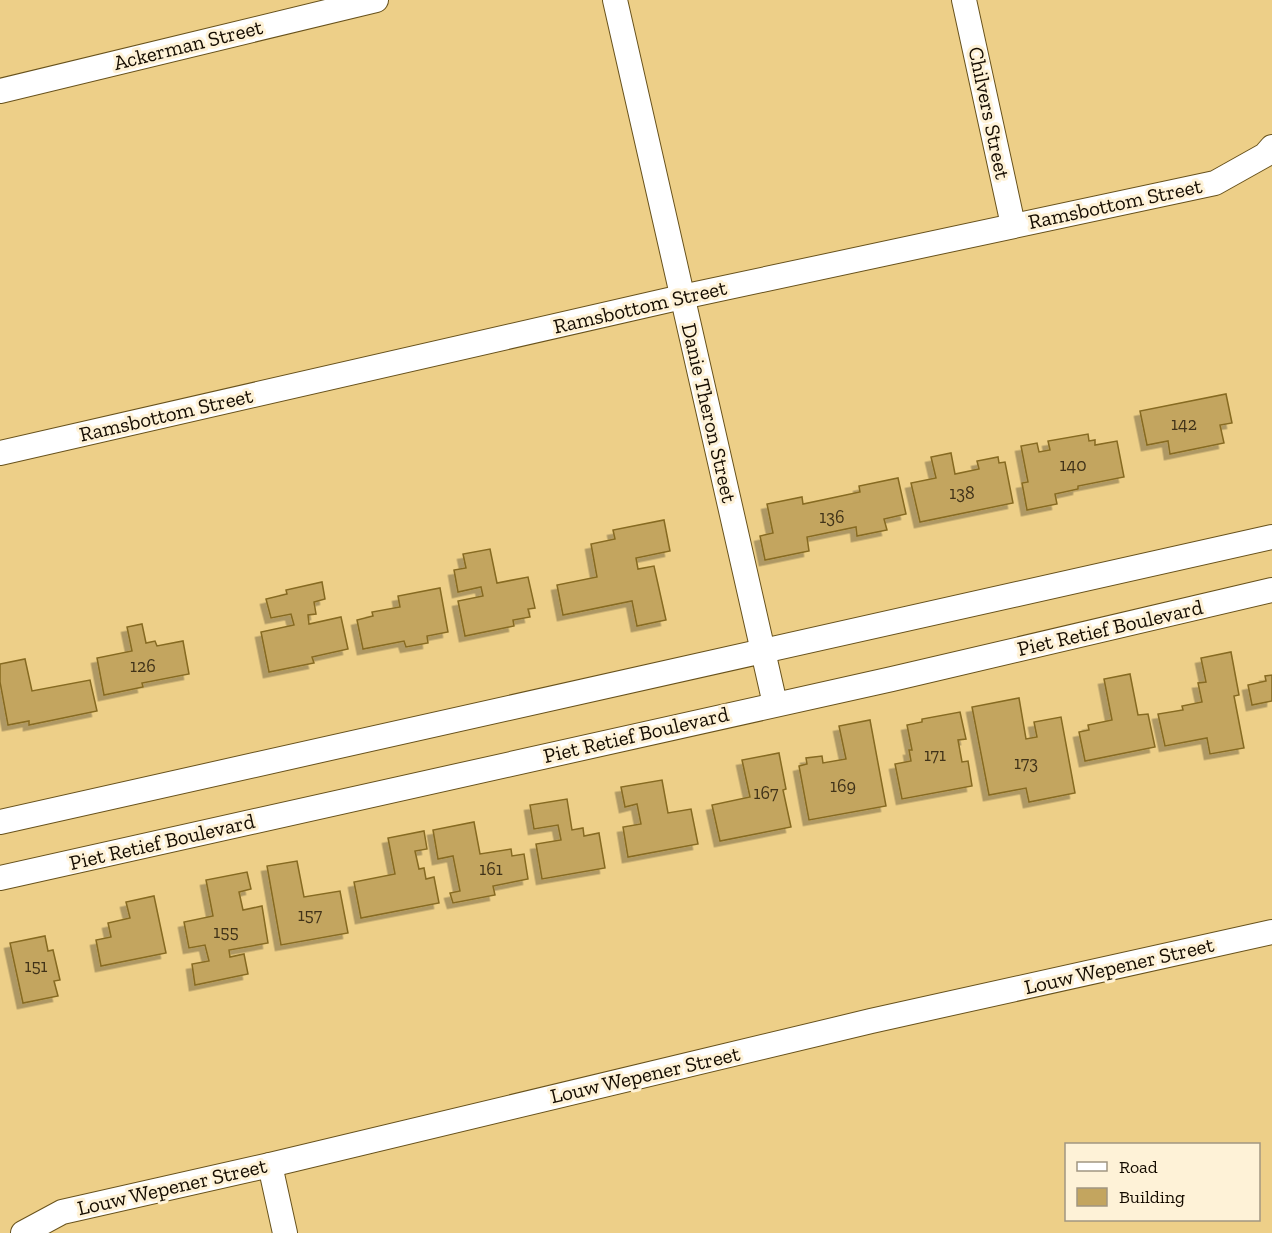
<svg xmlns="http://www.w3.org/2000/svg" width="1272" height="1233" viewBox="0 0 1272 1233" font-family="'Zilla Slab',serif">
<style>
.building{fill:#c3a55f;stroke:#866a21;stroke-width:1.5;filter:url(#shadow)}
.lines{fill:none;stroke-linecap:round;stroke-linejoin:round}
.minor-casing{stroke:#68521c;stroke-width:26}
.minor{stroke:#fff;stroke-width:24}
.labels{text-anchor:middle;stroke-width:6;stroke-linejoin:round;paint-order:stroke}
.number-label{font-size:18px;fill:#403218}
.street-label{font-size:21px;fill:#150c00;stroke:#fef2d7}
</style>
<defs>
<filter id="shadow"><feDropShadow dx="-5.5" dy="5.5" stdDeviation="0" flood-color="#0004"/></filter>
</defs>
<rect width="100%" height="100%" fill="#edcf88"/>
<g class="building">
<polygon points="1226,394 1232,423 1220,425 1224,443 1170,454 1168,441 1147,445 1140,411"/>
<polygon points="1088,434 1089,441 1095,440 1095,445 1117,441 1124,477 1078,486 1078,489 1055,494 1057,504 1027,510 1022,483 1028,482 1021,446 1037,443 1039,452 1050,450 1048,441"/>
<polygon points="951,453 955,474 979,469 977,461 998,457 999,463 1005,462 1013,503 920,522 911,483 936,478 931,457"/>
<polygon points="898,478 906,514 884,519 887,530 857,536 856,527 807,537 809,551 765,560 760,536 773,533 767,504 802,497 803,504 860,492 859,486"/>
<polygon points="664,520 670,551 636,558 638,569 654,566 666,620 637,626 632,601 563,615 557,585 597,577 591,544 615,539 613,530"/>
<polygon points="490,549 497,583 528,577 535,608 528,609 530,617 513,620 514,626 465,636 458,601 483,596 481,587 458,592 454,570 466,568 463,554"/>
<polygon points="322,582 325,599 314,602 316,614 308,615 309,624 341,617 348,649 312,657 314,663 269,672 261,632 294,625 291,614 271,618 266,599 287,594 286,590"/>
<polygon points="440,588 448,632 427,636 428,643 406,647 404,641 363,649 357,620 373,616 372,612 400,607 398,596"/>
<polygon points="142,624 146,643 155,641 157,646 183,641 189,674 142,683 143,687 104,695 97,658 132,651 127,627"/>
<polygon points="1231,652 1239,695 1234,696 1244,748 1210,754 1207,738 1165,746 1158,714 1183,710 1182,706 1202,702 1198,683 1206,682 1201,658"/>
<polygon points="25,659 32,691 90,680 97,711 29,725 29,721 8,725 0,682 0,664"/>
<polygon points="1130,674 1138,715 1148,714 1155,747 1085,761 1079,732 1089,730 1088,725 1112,720 1104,679"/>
<polygon points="1272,675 1272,701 1252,705 1248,685 1266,681 1265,676"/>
<polygon points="1019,698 1026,739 1037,737 1034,722 1061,717 1075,793 1029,802 1026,788 989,795 972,707"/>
<polygon points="960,712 966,739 958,740 962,762 968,761 972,786 902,799 895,764 911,761 909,750 912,750 907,725 922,722 922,719"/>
<polygon points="870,720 886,806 809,820 799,766 807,764 806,758 822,756 823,763 846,759 839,726"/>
<polygon points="779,753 786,789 783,790 791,827 720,841 712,805 750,797 742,760"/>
<polygon points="662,780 668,813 691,809 698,844 628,857 623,827 641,824 637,804 625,807 621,787"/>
<polygon points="567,799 572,830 583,828 584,836 599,833 605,868 542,879 536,844 561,840 558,825 534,829 530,805"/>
<polygon points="474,822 480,854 511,849 512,856 524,854 528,879 493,886 495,895 453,903 450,893 460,891 453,856 438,859 433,830"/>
<polygon points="424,831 427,849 415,851 419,869 424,868 426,879 434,877 439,903 361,918 354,882 395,874 388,838"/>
<polygon points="297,861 304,897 340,891 348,933 281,945 267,866"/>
<polygon points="247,872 251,889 239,892 243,910 262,906 268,943 229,950 230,957 244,954 248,974 195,985 192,964 209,961 205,945 189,948 184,922 213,916 206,880"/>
<polygon points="154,896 166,953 101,966 96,940 111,937 108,923 130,918 126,902"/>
<polygon points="45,936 48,951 53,950 60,980 54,981 58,996 23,1003 10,943"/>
</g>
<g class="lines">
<defs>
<g id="minor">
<polyline points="615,0 775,704"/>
<polyline points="964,0 1013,225"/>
<polyline points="0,91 376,0"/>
<polyline points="0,453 682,297 1215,183 1265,155 1272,147"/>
<polyline points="0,822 1272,537"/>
<polyline points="0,878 892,679 1272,590"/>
<polyline points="270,1165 285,1233"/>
<polyline points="23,1233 62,1212 270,1165 871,1021 1272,932"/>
</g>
</defs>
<use href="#minor" class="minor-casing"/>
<use href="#minor" class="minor"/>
</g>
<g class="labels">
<g class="number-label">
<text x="1184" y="430">142</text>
<text x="1073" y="471">140</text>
<text x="962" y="499">138</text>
<text x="832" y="523">136</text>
<text x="143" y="672">126</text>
<text x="935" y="761">171</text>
<text x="1026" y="769">173</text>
<text x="843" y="792">169</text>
<text x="766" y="799">167</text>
<text x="491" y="875">161</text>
<text x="310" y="921">157</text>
<text x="226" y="938">155</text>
<text x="36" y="972">151</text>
</g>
<g class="street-label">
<text transform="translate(188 45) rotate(-14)" y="7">Ackerman Street</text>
<text transform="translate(989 113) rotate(78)" y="7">Chilvers Street</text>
<text transform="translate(1115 204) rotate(-12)" y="7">Ramsbottom Street</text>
<text transform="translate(640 307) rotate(-13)" y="7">Ramsbottom Street</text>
<text transform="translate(709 413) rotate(77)" y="7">Danie Theron Street</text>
<text transform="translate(166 415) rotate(-13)" y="7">Ramsbottom Street</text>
<text transform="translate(1110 628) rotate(-13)" y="7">Piet Retief Boulevard</text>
<text transform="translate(636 735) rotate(-13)" y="7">Piet Retief Boulevard</text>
<text transform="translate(162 842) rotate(-13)" y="7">Piet Retief Boulevard</text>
<text transform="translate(1119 966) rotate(-13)" y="7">Louw Wepener Street</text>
<text transform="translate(645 1075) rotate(-13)" y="7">Louw Wepener Street</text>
<text transform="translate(172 1187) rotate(-13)" y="7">Louw Wepener Street</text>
</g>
</g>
<rect x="1065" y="1143" width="195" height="78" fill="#fef2d7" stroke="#a19681" stroke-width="1.5"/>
<rect x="1077" y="1162" width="30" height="9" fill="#ffffff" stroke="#a19681" stroke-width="1.5"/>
<text x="1119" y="1173" font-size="18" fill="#150c00">Road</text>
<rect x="1077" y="1188" width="30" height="18" fill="#c3a55f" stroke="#a19681" stroke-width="1.5"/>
<text x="1119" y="1203" font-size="18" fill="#150c00">Building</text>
</svg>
